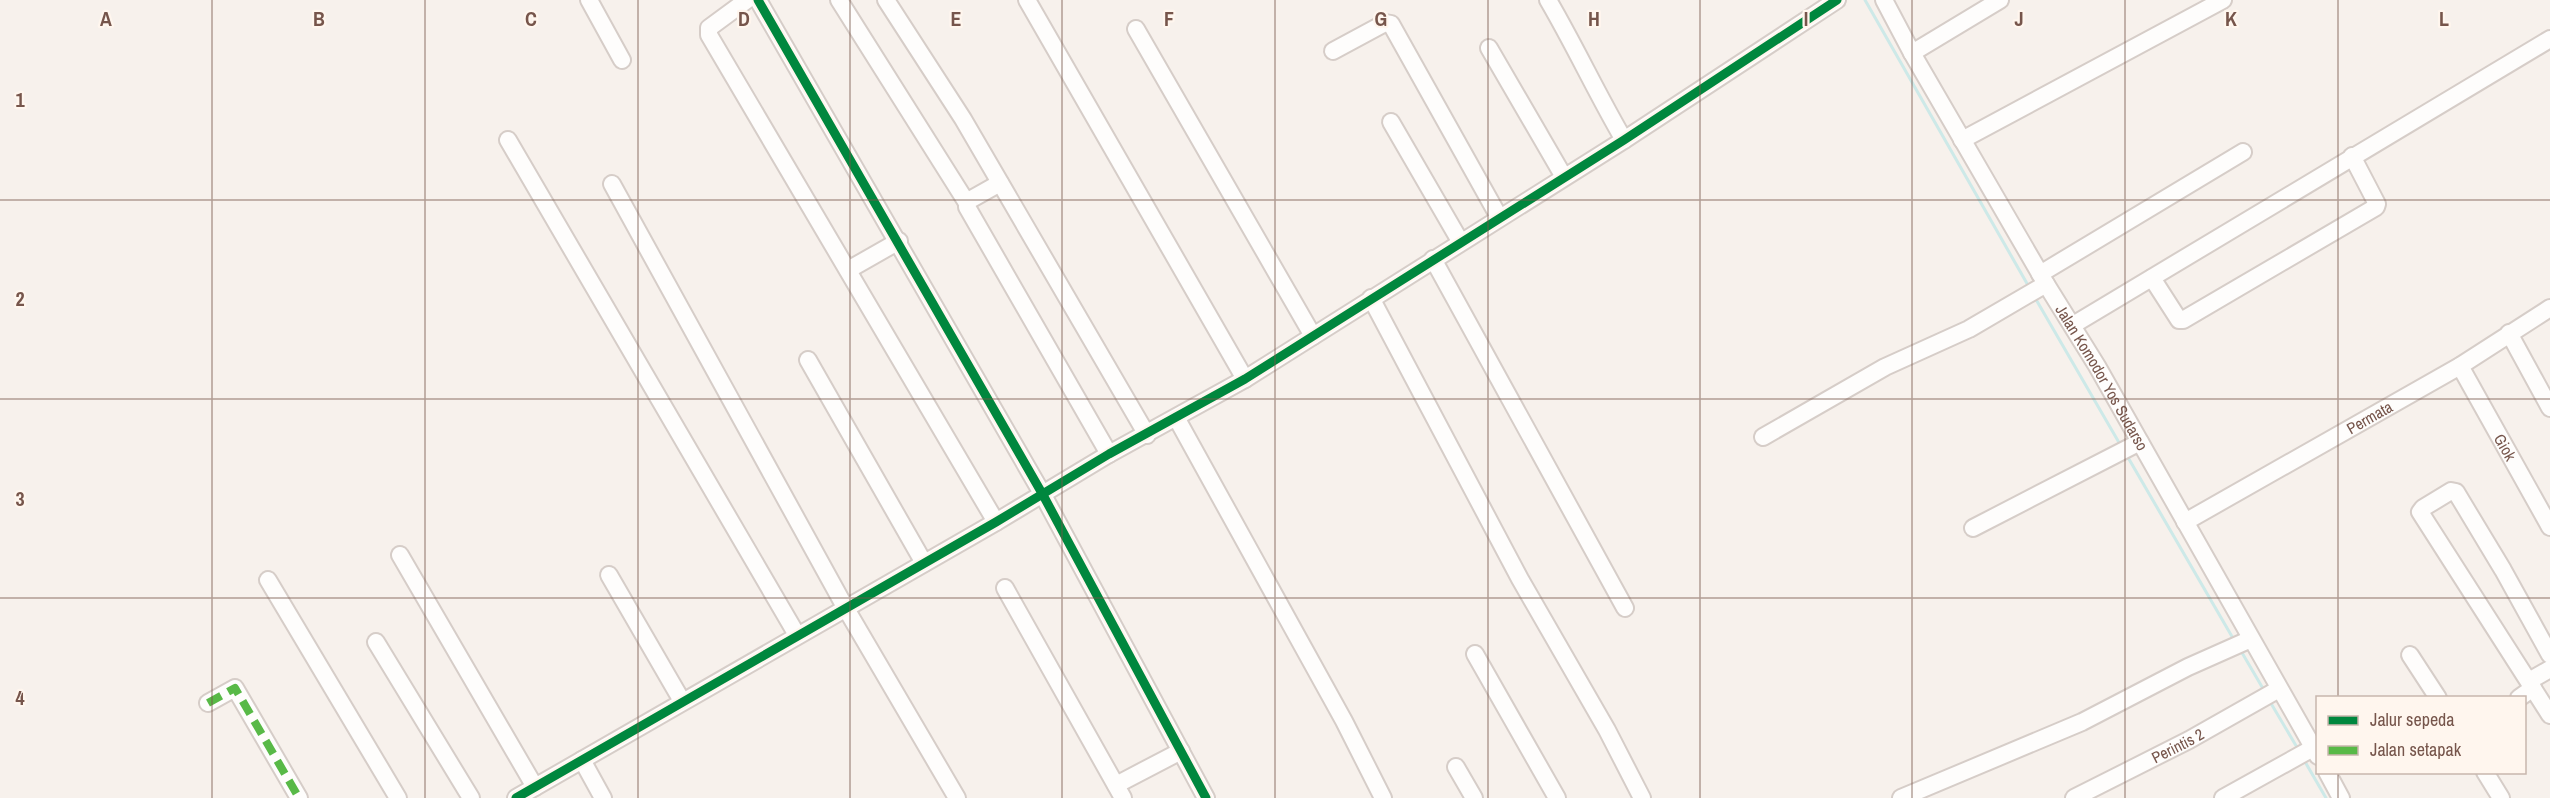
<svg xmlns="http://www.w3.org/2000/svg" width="2550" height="798" viewBox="0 0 2550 798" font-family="'Archivo Narrow',sans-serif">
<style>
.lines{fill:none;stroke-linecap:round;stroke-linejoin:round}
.stream{stroke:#cde9e8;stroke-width:3}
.minor-casing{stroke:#d6cdc8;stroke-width:20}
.minor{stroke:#fefdfc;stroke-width:16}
.quiet{stroke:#58b947;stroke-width:8;stroke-dasharray:15 8;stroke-linecap:butt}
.cycleway-casing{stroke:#fff6ee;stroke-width:13}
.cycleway{stroke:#00873e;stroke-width:9}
.grid{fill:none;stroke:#76554b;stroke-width:1.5;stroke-opacity:0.55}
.labels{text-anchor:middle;stroke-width:4.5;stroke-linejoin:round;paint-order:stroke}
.street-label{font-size:16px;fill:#76554b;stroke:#fff6ee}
.grid-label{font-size:20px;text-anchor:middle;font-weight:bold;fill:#76554b;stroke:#fff6ee;stroke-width:4.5;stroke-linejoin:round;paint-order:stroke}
</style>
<rect width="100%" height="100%" fill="#f7f1ec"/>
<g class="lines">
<g class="stream">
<polyline points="1865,0 2029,287"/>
<polyline points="2034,296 2121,446"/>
<polyline points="2126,454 2234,640"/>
<polyline points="2241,651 2265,692"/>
<polyline points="2269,700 2298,749"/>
<polyline points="2304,760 2326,798"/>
</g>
<defs>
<g id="minor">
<polyline points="589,0 622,60"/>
<polyline points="747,0 709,28 709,35 996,522"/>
<polyline points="758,0 1043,495 1206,798"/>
<polyline points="839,0 967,203"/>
<polyline points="886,0 963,119 1147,435"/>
<polyline points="1027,0 1245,379"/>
<path d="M1548 0C1575 46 1597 94 1624 140"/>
<path id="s1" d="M1884 0 1912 53 2046 284 2097 366 2318 756"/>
<polyline points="1136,29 1313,336"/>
<polyline points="1489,48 1564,177"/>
<polyline points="1333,51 1385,23 1391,24 1499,217"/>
<polyline points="1912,53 2000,0"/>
<polyline points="1391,122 1460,241"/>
<polyline points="508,140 797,635"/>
<polyline points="1962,140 2223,0"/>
<polyline points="1000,183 968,201 967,207 1109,454"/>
<polyline points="612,184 845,607 957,798"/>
<polyline points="1433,259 1625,608"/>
<polyline points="848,270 899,241"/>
<polyline points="2040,274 2243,152"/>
<polyline points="2152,278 2179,320 2183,320 2376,207 2377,204 2352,156"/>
<polyline points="1371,298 1520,579 1607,730 1642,798"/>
<polyline points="2073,325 2550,39"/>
<polyline points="2509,333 2550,408"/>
<polyline points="808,360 924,563"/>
<path id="s2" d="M2460 366 2550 527"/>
<polyline points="1177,419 1344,721 1383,798"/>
<polyline points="1763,437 1885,367 1969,329 2046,284"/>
<path id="s3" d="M2185 522 2460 366 2550 308"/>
<polyline points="1973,528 2140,442"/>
<polyline points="400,555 535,787"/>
<polyline points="609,575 682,701"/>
<polyline points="268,580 398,798"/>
<polyline points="1005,588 1123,798"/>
<polyline points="376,642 471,798"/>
<polyline points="1475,654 1557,798"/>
<polyline points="2410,655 2438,698"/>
<polyline points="2550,655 2503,570 2456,492 2451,491 2423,508 2420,512 2550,715"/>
<polyline points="2529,681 2550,669"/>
<polyline points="2519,698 2533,688"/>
<polyline points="208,703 235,688 299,798"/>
<polyline points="582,760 603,798"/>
<polyline points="1456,767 1474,798"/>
<polyline points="2327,772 2341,798"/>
<polyline points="2485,772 2501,798"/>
<polyline points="1116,785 1181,751"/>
<polyline points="516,798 996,522 1109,454 1245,379 1624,140 1837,0"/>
<polyline points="1901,798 2082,722 2188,667 2251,639"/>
<path id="s4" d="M2074 798 2189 740 2279 689"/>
<polyline points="2223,798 2313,748"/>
</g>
</defs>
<use href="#minor" class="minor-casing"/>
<use href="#minor" class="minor"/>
<polyline class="quiet" points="208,703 235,688 299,798"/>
<defs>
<g id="cycleway">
<polyline points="758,0 1043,495 1206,798"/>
<polyline points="516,798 996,522 1109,454 1245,379 1624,140 1837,0"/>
</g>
</defs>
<use href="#cycleway" class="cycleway-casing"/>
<use href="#cycleway" class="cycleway"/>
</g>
<path class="grid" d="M212 0V798M425 0V798M638 0V798M850 0V798M1062 0V798M1275 0V798M1488 0V798M1700 0V798M1912 0V798M2125 0V798M2338 0V698M0 200H2550M0 399H2550M0 598H2550M2338 772V798"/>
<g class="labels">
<g class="street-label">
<text dy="6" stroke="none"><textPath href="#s1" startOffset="436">Jalan Komodor Yos Sudarso</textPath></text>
<text dy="6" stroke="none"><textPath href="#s3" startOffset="212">Permata</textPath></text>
<text dy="6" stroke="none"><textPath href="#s2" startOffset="93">Giok</textPath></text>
<text dy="6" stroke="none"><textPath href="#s4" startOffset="116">Perintis 2</textPath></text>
</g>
</g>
<g class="grid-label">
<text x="106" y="26">A</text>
<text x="319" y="26">B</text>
<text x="531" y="26">C</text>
<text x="744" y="26">D</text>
<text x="956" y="26">E</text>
<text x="1169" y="26">F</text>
<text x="1381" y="26">G</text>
<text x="1594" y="26">H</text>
<text x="1806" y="26">I</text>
<text x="2019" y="26">J</text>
<text x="2231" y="26">K</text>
<text x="2444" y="26">L</text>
<text x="20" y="107">1</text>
<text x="20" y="306">2</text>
<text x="20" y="506">3</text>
<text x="20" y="705">4</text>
</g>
<rect x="2316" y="696" width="210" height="78" fill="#fff6ee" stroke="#c8b6ad" stroke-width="1.5"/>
<rect x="2328" y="716" width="30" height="9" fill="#00873e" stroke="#c8b6ad" stroke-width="1.5"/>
<text x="2370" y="726" font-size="18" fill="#76554b">Jalur sepeda</text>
<rect x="2328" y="746" width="30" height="9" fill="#58b947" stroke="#c8b6ad" stroke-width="1.5"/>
<text x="2370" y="756" font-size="18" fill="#76554b">Jalan setapak</text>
</svg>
